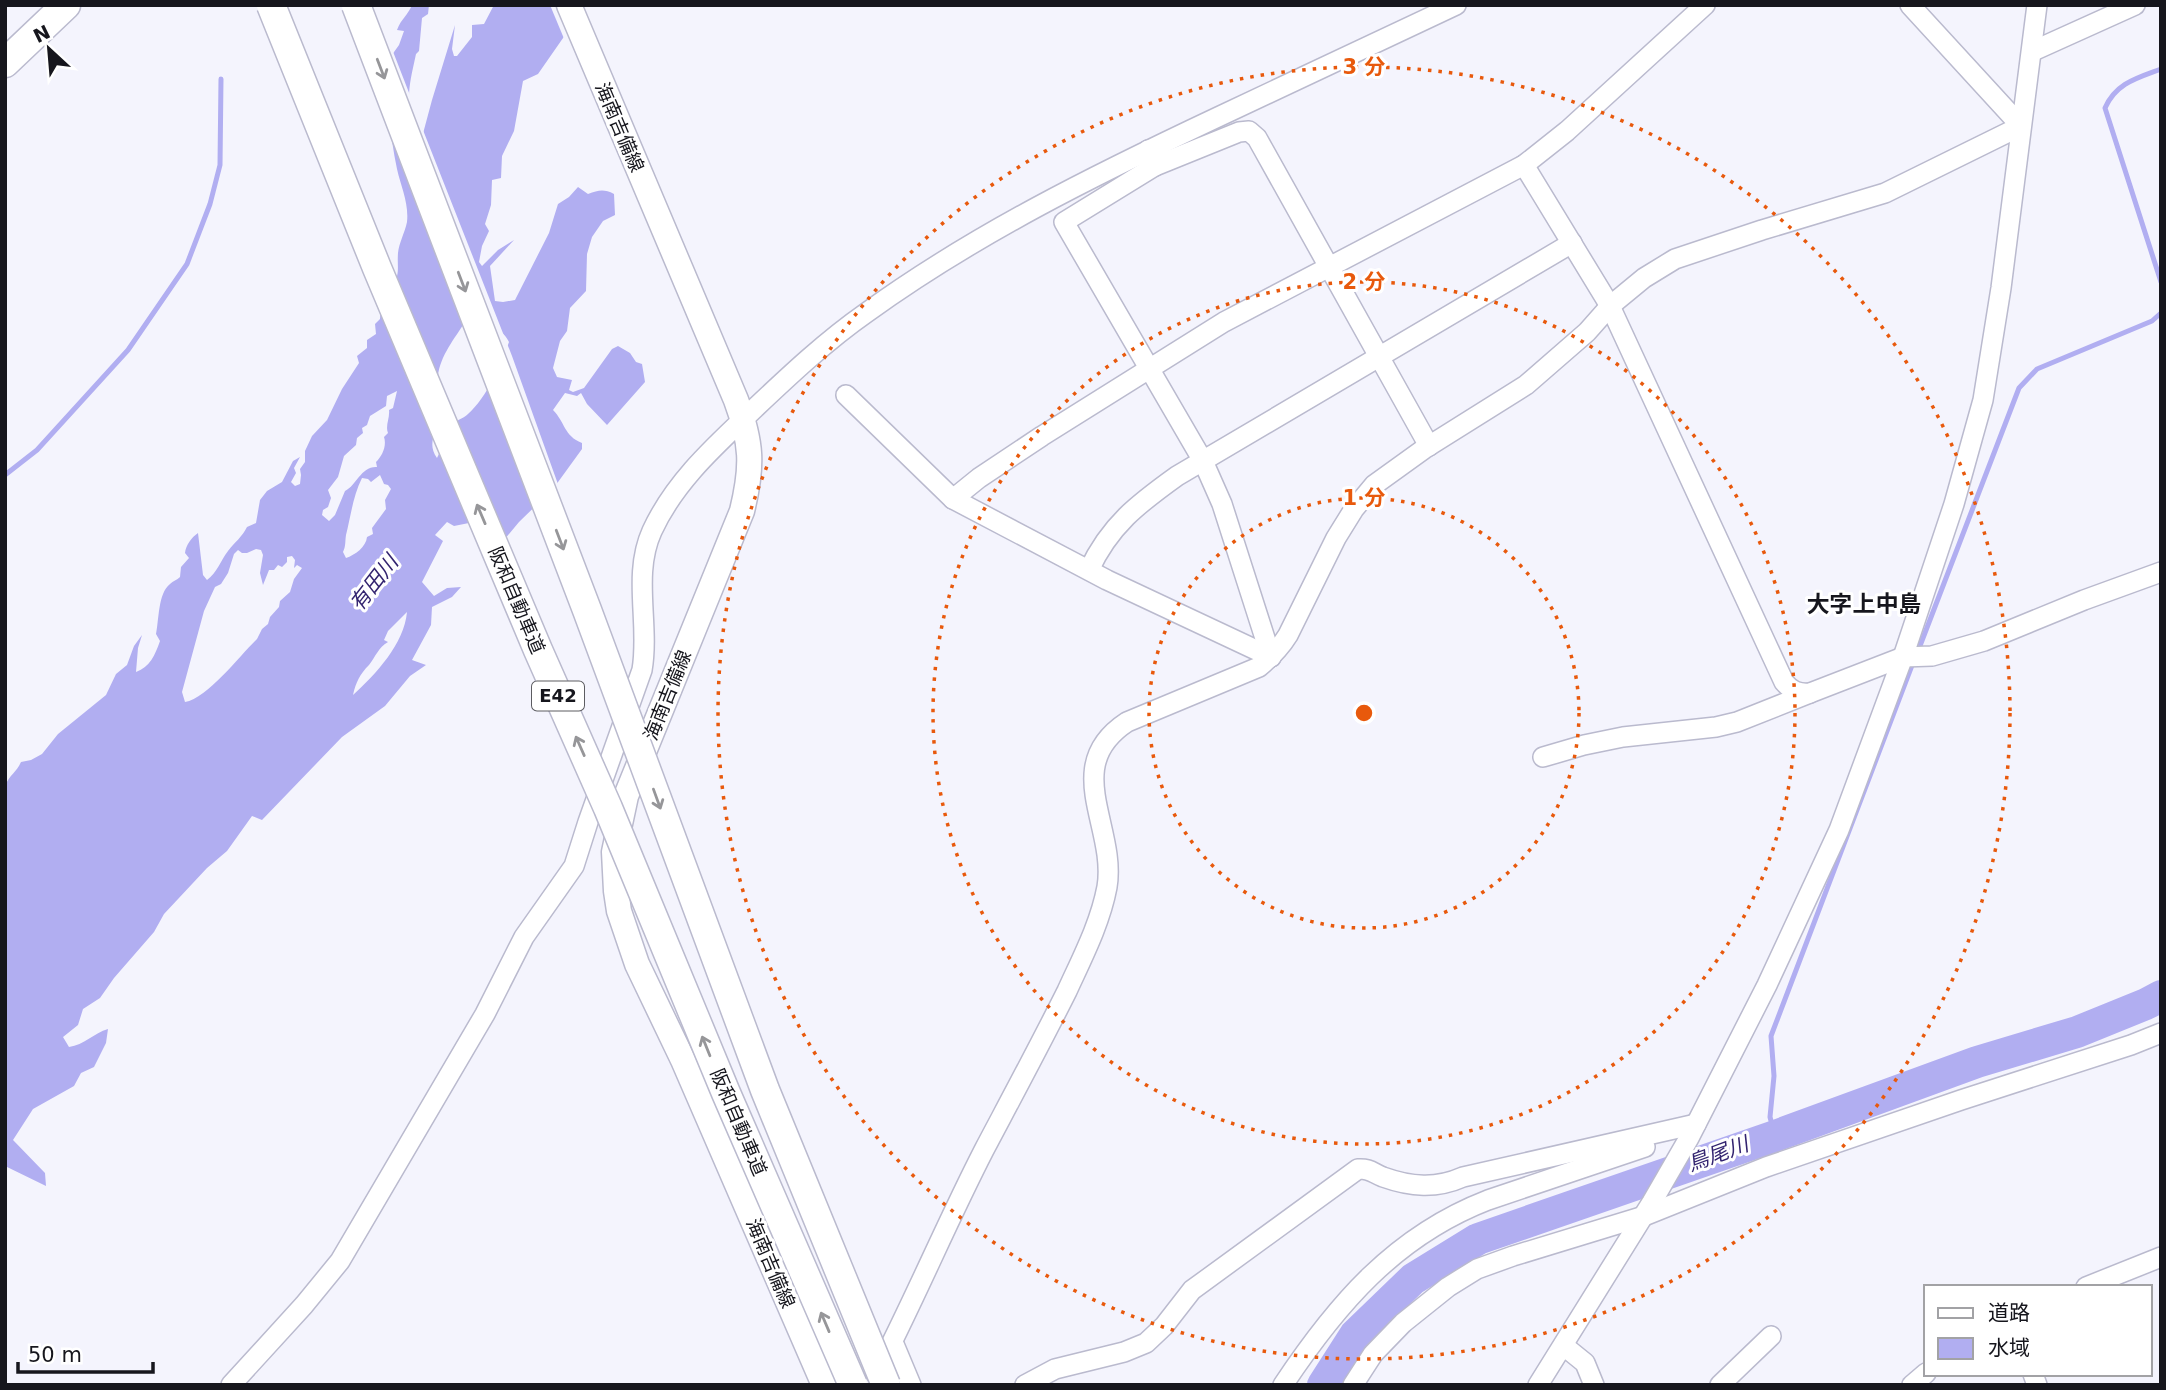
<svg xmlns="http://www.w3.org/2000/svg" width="2166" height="1390" viewBox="0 0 2166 1390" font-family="'DejaVu Sans','Noto Sans JP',sans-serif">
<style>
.water{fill:#b1aef1;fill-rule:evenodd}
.pier{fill:#f4f4fd}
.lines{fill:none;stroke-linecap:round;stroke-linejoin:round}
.stream{stroke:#b1aef1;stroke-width:5}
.river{stroke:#b1aef1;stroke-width:32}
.minor-casing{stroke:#babace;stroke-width:22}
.major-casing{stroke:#babace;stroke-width:27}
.highway-casing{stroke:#babace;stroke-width:31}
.minor{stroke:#fff;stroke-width:19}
.major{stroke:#fff;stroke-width:24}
.highway{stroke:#fff;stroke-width:28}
.highway-bridge-casing{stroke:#babace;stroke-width:31;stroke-linecap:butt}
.highway-bridge{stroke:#fff;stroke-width:28}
.oneway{stroke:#969699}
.ring{fill:none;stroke:#e8590c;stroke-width:3.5;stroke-dasharray:3.5 7}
.labels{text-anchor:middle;stroke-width:6;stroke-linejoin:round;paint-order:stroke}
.shield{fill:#fff;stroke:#5c5c61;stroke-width:2}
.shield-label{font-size:18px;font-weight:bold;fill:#16161d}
.street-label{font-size:19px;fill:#16161d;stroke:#fff}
.water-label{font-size:21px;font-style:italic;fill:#332470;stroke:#fff}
.quarter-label{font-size:23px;font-weight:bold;fill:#16161d;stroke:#fff}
.centre{fill:#e8590c;stroke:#fff;stroke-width:3.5}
.ring-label{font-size:21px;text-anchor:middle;font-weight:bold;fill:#e8590c;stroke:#fff;stroke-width:6;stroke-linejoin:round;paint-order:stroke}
</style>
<rect width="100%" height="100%" fill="#f4f4fd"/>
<path class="water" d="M412 5H429L428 14 422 18 419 51 416 54C407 95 405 102 421 141L432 100 455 25 452 49 454 56H457L472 37V25L484 24 494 5H570V28L538 74 523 81 514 131 502 156 501 178 492 180 491 205 485 224 489 231 482 246 479 262 482 266 498 250 514 240 490 266 495 301 503 302 515 300 549 233 558 204 569 197 578 187 588 194C599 190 604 189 614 194L615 215 603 221 592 237 587 254 586 291 570 308 567 331 560 341 553 368 557 377 572 380 569 390 573 392 584 388 612 349 618 346 630 353 636 362 642 364 645 382 607 425 587 404 581 393 577 396 565 393 553 410C565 422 564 436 582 443V449L553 489 519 522 504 540 469 523 454 526 447 522 435 535 443 541 422 582 434 596 447 588 461 587 452 597 432 607 431 625 412 660 426 665 410 676 385 706 342 737 262 820 252 816 227 851 207 868 164 914 154 932 114 978 100 998 83 1009 78 1025 63 1037 69 1047C84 1045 94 1033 108 1029L106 1043 94 1067 81 1073 74 1086 33 1109 13 1140 45 1173 46 1186 5 1166V786C10 774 16 773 21 762L31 760 42 754 58 734 106 695 116 674 127 665 134 646 142 635 138 648 136 672C150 667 155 655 160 641L156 634C159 620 158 593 170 584 173 581 177 580 180 577L181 567 189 558 185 553C186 545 191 538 198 533L203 575 207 580C217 573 221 560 228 551 235 542 242 537 247 527L256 523 260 500 267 491 282 482 293 461 300 457 294 468 296 473 291 482 295 486 300 484 301 475 300 469 305 462V451L312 436 327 420 342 389 359 363 357 356 367 348V340L376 334 375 324 380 319C380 305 389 298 394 285 400 271 397 267 398 253 399 243 405 232 407 222 409 203 401 187 397 169 390 135 387 100 384 66L399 45 404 31 397 30C401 19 408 15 412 5ZM465 322C484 324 500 324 509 342 500 367 487 397 468 414 463 419 455 420 450 427 445 436 442 448 437 458 427 444 436 435 437 421 438 406 436 391 438 376 440 356 455 338 465 322ZM397 391 393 408 389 410C390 418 385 426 388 433L384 437C387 446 382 456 376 462L377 467C361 466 357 485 345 491L335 515 329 521 322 515 323 510 328 507 331 498 328 490 338 477 344 456 356 445 357 438 363 433 362 428 367 425 370 416 386 406 387 396ZM380 475 384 484 388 485 391 489 385 500 386 509 372 528 373 534 367 537C366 547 355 555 346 558L343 552C346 546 345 541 346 535 351 515 353 496 362 478L368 479 371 482ZM256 549 261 550 263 555 260 573 263 585 269 570H274L278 565 282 567 287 562V557L292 556 295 560 294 568 297 565 302 568 294 579 290 592 280 601 279 607 270 617 268 624 262 629 257 639C240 655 208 698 185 702L182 692 204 611 215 587 221 584 228 573 234 554 238 550 242 553H247ZM407 612C404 644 376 674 353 695 356 682 360 674 369 665 376 656 378 648 388 642L384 640 388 631Z"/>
<g class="pier">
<polygon points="550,5 574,5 573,28 565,41"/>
<polygon points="392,49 413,103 419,133 421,125 512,356 559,487 555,491 499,359 505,343 502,336 489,327 388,55"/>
</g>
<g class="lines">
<g class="stream">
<path d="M2161 69C2137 78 2116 83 2105 108L2161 282"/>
<polyline points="5,475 37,450 128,350 187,264 210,204 220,165 221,79"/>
<polyline points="1918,651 2019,388 2037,369 2152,321 2161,313"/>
<polyline points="1775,1136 1770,1117 1774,1076 1771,1036 1914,660"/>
</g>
<polyline class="river" points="1323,1385 1355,1335 1413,1279 1478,1239 1775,1136 1977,1062 2077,1032 2146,1004 2161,996"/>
<defs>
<g id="minor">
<polyline points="1910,5 2021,126"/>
<polyline points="2033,51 2135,5"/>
<polyline points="1148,150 1155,166 1064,222 1203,461 1222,504 1271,657"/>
<path d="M1524 165 1610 306 1784 682C1792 691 1798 694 1810 693L1903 657 1932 656 1984 641 2084 600 2161 572"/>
<polyline points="1155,166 1239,132 1249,131 1257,138 1429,446"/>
<polyline points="846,395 953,499 1107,580 1271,657"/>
<polyline points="953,499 979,478 1042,436 1224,322 1524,165 1567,131 1705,5"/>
<path d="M1089 570C1110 525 1138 504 1177 476L1572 243"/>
<polyline points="1543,757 1584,745 1623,737 1716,727 1737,722 1810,693"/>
<polyline points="2086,1287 2161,1257"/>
<polyline points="893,1342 911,1385"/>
<polyline points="1564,1346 1585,1363 1594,1385"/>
<path d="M876 1374C914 1301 946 1224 984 1150 1012 1097 1040 1045 1067 991 1082 958 1100 924 1107 887 1117 827 1060 766 1127 722L1259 667C1271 657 1280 648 1288 635L1336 538 1354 509 1374 485 1424 449 1526 385 1587 332 1610 306 1644 278 1675 259 1762 230 1885 193 2021 126"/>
<polyline points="2033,1374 2037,1385"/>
<path d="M231 1385 304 1305 340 1261 485 1014 524 937 574 866 588 822 642 670C650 624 632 575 652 531 675 481 716 445 755 408 790 375 826 341 866 313 975 234 1097 174 1218 117 1297 80 1376 42 1456 5"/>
<path d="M1025 1385 1055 1369 1124 1352 1146 1343 1164 1326 1192 1290 1358 1169C1369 1168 1373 1173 1383 1177 1411 1187 1436 1189 1463 1177L1696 1124"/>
<path d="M1283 1385C1337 1304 1395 1236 1488 1200L1645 1147"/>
<polyline points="1353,1385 1373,1354 1403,1323 1448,1287 1477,1269 1513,1256 1644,1216 1766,1167 1961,1100 2131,1045 2161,1033"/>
<polyline points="1538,1385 1652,1202 1689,1138 1767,985 1839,830 1903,657 1954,504 1983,400 2001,288 2037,5"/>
<polyline points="1720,1385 1771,1336"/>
<polyline points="1912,1385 1926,1373"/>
</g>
<path id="major" d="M569 5 736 400C752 443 753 466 742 511L626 796 614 852 616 891 619 911 637 964 683 1060 824 1385"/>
<polyline id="highway" points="5,63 66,5"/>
</defs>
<use href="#minor" class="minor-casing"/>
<use href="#major" class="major-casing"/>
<use href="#highway" class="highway-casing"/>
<use href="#minor" class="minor"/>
<use href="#major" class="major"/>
<use href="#highway" class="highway"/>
<defs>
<g id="highway-bridge">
<polyline points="271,5 377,268 538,650 608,808 726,1093 853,1385"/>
<polyline points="356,5 587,610 765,1090 886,1385"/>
</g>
</defs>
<use href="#highway-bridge" class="highway-bridge-casing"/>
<use href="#highway-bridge" class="highway-bridge"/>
</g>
<defs><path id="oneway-shaft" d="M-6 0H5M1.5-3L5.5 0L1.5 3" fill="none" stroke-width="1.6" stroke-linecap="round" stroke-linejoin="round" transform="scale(1.75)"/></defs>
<g class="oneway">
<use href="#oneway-shaft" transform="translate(381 69) rotate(69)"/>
<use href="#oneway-shaft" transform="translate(462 282) rotate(69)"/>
<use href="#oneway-shaft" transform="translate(481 514) rotate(-113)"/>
<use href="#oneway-shaft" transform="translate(560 540) rotate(69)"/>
<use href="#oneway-shaft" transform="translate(580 746) rotate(-114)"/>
<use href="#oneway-shaft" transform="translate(657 799) rotate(70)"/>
<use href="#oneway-shaft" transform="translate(706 1046) rotate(-112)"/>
<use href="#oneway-shaft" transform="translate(825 1322) rotate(-113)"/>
</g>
<g class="ring">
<circle cx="1364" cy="713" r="215"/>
<circle cx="1364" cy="713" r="431"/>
<circle cx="1364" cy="713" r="646"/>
</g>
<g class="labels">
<rect class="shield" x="532" y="681.5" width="52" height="29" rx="5"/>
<g class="shield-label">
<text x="558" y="702">E42</text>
</g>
<g class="street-label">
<text transform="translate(620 127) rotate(67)" y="7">海南吉備線</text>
<text transform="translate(517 600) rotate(67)" y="7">阪和自動車道</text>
<text transform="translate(667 695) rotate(-68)" y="7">海南吉備線</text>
<text transform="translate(739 1122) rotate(67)" y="7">阪和自動車道</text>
<text transform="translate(771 1263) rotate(67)" y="7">海南吉備線</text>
</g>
<g class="water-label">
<text transform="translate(374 583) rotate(-52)" y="7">有田川</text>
<text transform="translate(1718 1154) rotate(-20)" y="7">鳥尾川</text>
</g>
<g class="quarter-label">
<text x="1864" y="612">大字上中島</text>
</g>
</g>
<circle cx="1364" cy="713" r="10" class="centre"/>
<g class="ring-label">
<text x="1364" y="74">3 分</text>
<text x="1364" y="289">2 分</text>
<text x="1364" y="505">1 分</text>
</g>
<rect width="2166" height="1390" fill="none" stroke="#16161d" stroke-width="14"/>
<rect x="1924" y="1285" width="228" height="91" fill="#ffffff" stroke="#a2a2a5" stroke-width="2"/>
<rect x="1938" y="1308" width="35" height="10" fill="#ffffff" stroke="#a2a2a5" stroke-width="2"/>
<text x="1988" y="1320" font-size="21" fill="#16161d">道路</text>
<rect x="1938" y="1338" width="35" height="21" fill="#b1aef1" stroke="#a2a2a5" stroke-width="2"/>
<text x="1988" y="1355" font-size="21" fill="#16161d">水域</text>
<g transform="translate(49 49) rotate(334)" stroke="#ffffff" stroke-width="5" paint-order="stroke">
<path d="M0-5L12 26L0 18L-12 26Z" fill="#16161d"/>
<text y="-10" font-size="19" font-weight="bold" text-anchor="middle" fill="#16161d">N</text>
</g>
<path d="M18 1362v10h135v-10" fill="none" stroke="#16161d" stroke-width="3.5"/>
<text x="28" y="1362" font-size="21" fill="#16161d" stroke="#ffffff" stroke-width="5" paint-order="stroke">50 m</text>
</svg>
